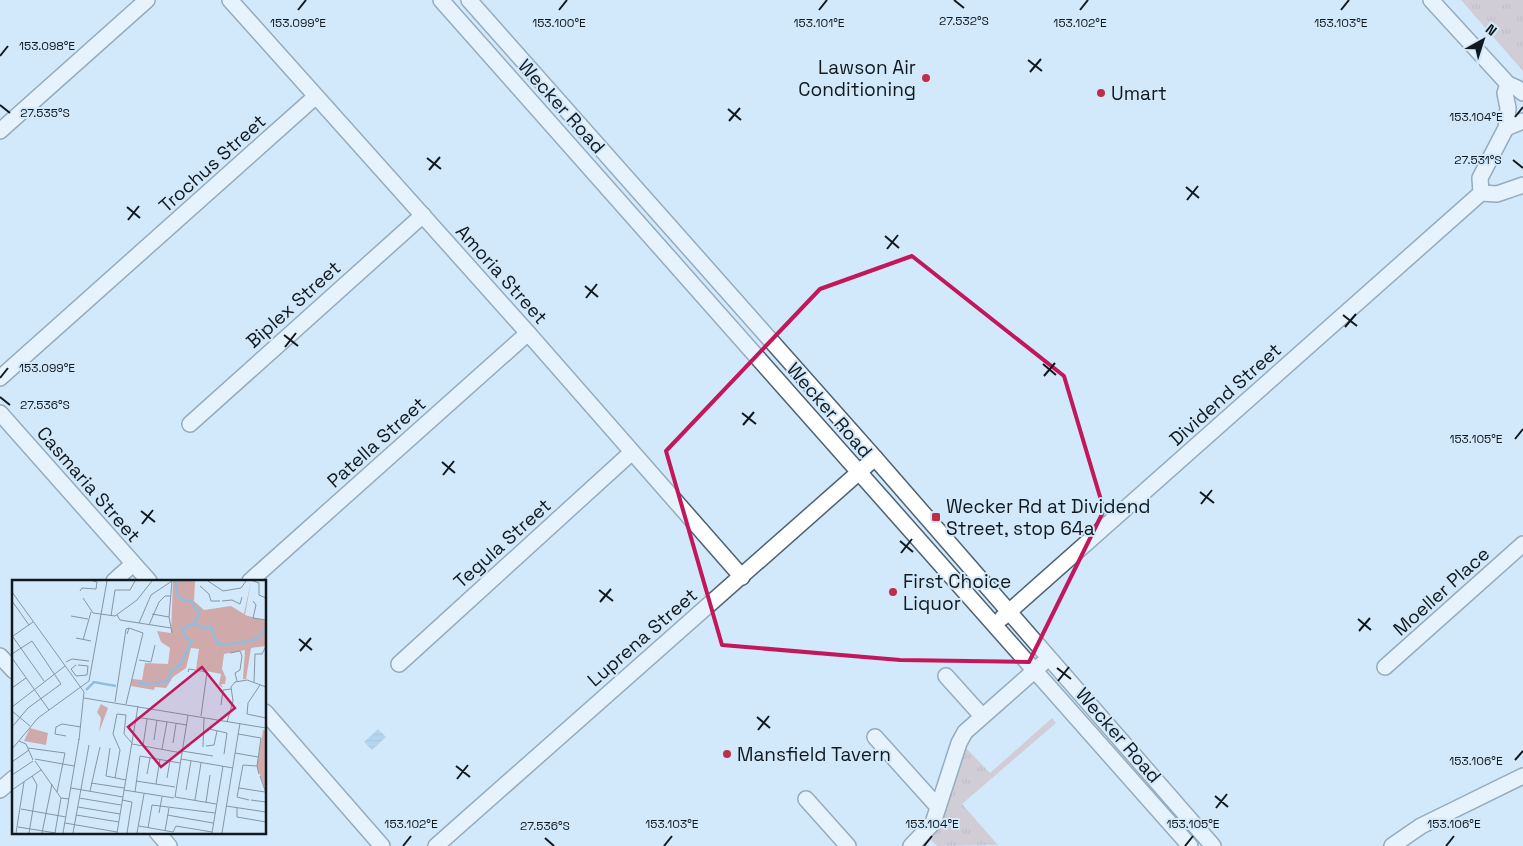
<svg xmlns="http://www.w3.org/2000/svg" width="1523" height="846" viewBox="0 0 1523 846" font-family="'Space Grotesk',sans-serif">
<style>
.park{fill:url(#park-tufts)}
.water{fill:url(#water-rules)}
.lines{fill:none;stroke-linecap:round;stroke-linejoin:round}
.minor-casing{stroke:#4d6271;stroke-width:18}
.minor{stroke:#fff;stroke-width:15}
.marked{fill:none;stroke:#c2185b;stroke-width:4;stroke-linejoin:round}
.ticks{fill:none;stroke:#11191f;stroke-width:2}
.poi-dot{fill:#bf2e44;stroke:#d2e9fb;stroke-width:2}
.labels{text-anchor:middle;stroke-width:4;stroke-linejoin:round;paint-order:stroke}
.poi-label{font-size:19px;fill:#11191f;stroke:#d2e9fb;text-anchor:start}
.street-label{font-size:19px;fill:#11191f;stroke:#d2e9fb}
.inset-river{fill:none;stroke:#90bdde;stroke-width:2.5}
.inset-road{fill:none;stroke:#8596a3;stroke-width:1}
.view{fill:#c2185b;fill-opacity:0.15;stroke:#c2185b;stroke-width:2.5}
.inset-edge{fill:none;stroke:#11191f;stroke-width:2.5}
.ticks-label{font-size:12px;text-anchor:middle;fill:#11191f;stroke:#d2e9fb;stroke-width:4;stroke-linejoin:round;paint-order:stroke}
</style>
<defs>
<pattern id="park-tufts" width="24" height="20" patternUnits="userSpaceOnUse" patternTransform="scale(1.25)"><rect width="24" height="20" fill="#d0aaab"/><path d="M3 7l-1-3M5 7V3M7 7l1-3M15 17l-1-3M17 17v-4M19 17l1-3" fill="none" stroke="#a78a8b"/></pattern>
<pattern id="water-rules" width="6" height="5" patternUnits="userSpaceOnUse" patternTransform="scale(1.25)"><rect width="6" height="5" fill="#90bdde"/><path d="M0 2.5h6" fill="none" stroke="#7ba2be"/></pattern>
</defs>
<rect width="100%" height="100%" fill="#d2e9fb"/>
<g class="park">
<polygon points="1461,0 1523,0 1523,71"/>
<polygon points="1052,718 1056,723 962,804 998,845 937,846 931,840 939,828 965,747 990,773"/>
</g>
<polygon class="water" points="378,729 386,737 372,750 364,742"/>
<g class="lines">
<defs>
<g id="minor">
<polyline points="230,0 528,333 742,577"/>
<polyline points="441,0 1190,846"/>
<polyline points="469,0 875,458 1213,846"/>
<polyline points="1431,0 1508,84 1517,88 1523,93"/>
<polyline points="1506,128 1523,121"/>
<polyline points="0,131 147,0"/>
<polyline points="1481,193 1480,178 1506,128 1508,108 1505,93 1508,84"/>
<polyline points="0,378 315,97"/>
<polyline points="0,413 149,581"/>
<polyline points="190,424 423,215"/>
<polyline points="114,581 133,564"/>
<polyline points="250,581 528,333"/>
<polyline points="1002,618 1481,193 1497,194 1523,185"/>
<polyline points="0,656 14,671"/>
<polyline points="399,664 632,452"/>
<polyline points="1385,667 1523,544"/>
<polyline points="946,676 982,716"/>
<polyline points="265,712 382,846"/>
<polyline points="875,737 938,807"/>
<polyline points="0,790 14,778"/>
<polyline points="806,799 848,846"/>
<polyline points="157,832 169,846"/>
<polyline points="436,846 875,458"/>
<polyline points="911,846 933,823 959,743 965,732 1042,664"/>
<polyline points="1392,846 1421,826 1523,776"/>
</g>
</defs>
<use href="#minor" class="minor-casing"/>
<use href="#minor" class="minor"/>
</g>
<path d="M0 0H1523V846H0ZM912 256 1064 376 1104 510 1029 662 900 660 722 645 666 451 820 289Z" fill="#d2e9fb" fill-opacity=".55" fill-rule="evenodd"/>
<path class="marked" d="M912 256 1064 376 1104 510 1029 662 900 660 722 645 666 451 820 289Z"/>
<path class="ticks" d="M954 0 964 8M298 10 306 0M559 10 567 0M819 10 827 0M1080 10 1088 0M1341 10 1349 0M0 56 8 46M1028 60 1042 71M1030 72 1041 59M0 105 10 113M728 109 741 120M1515 117 1523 107M729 121 740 108M427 158 441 169M1513 160 1523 168M429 170 440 157M1186 187 1199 198M1187 200 1198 186M127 207 140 218M128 220 139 206M885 236 899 248M887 249 898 235M585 286 598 297M586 298 597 284M1343 315 1357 326M1345 327 1356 314M284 335 298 346M285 347 296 333M1043 364 1056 375M1044 376 1055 363M0 378 8 368M0 397 10 405M742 413 756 424M743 425 754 412M1515 439 1523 429M442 462 455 473M443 475 454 461M1200 492 1214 503M1201 504 1212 490M141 511 155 522M142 524 153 510M900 541 913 552M901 553 912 539M599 590 613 601M600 602 611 589M1358 619 1371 630M1359 631 1370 618M299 639 312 650M300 651 311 638M1057 668 1071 679M1058 681 1069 667M757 717 770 728M758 730 769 716M1515 760 1523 751M456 766 470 777M457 779 468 765M1215 796 1228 807M1216 808 1227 794M545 838 554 846M403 846 411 836M664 846 672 836M924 846 932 836M1185 846 1193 836M1446 846 1454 836"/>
<g class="poi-dot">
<circle cx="926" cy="78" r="5"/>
<circle cx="1101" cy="93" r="5"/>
<rect x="931" y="512" width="10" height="10" rx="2.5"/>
<circle cx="893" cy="592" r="5"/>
<circle cx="727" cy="754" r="5"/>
</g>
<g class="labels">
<g class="poi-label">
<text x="916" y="74" text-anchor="end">Lawson Air<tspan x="916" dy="22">Conditioning</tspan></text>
<text x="1111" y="100">Umart</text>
<text x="946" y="513">Wecker Rd at Dividend<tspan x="946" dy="22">Street, stop 64a</tspan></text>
<text x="903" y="588">First Choice<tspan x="903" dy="22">Liquor</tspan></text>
<text x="737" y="761">Mansfield Tavern</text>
</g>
<g class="street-label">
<text transform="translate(562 106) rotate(48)" y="7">Wecker Road</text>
<text transform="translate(212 163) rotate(-42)" y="7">Trochus Street</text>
<text transform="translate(502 274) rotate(48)" y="7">Amoria Street</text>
<text transform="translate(293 304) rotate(-42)" y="7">Biplex Street</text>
<text transform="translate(1225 394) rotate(-42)" y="7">Dividend Street</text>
<text transform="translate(830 410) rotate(49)" y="7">Wecker Road</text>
<text transform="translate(376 442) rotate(-42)" y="7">Patella Street</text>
<text transform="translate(89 484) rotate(49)" y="7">Casmaria Street</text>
<text transform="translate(502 543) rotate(-42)" y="7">Tegula Street</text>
<text transform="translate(1441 591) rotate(-42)" y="7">Moeller Place</text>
<text transform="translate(642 637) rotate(-41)" y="7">Luprena Street</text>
<text transform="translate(1119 735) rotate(49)" y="7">Wecker Road</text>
</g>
</g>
<g transform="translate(12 580)">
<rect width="254" height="254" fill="#d2e9fb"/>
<path d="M161 1H183L182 21 192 30 219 26 232 34 239 1 233 35 254 41V66L239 68 234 99H231L233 70 212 74 210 89 214 98 213 104H209L211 108 207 105 209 94 184 89 187 69 179 68 174 88 161 97 154 108 143 107 142 110 119 106 120 99 130 100 133 83 156 84 158 68 149 62 145 51 159 53ZM18 148 36 153 34 165 12 161ZM251 150H254V211L245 187Z" fill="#d0aaab"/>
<path d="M161 35a9 9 0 1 1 18 0a9 9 0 1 1-18 0ZM89 124 96 128 87 152 89 138 85 132Z" fill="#d0aaab"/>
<path class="inset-river" d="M164 1 165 15 171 20 179 21 187 33 183 42M183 44 190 48 199 47 205 63 215 65 245 59 254 48M125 103 140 104M141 104 156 101 159 91 168 85 180 61 174 58 170 49 183 43M74 110 82 102 104 106"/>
<path class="inset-road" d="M196 1 211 11 229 8 234 1M241 1 247 3V15L254 18M188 6 197 14 199 21H208M68 11 70 8 84 9 85 2 81 1M0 12 72 112 67 160M71 18 81 33 103 36 125 20 140 1M0 21 17 45M210 21 220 20 228 24 230 17M241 21 244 25 241 38 254 40M140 34 157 37M105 35 108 40 159 48M59 36 76 39M99 36 103 10H118L123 1M127 43 139 15 160 1 157 37 160 53M137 45 147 22 153 16H159M1 56 21 42M1 57 32 101M64 58 79 61M71 60 79 32M218 73 228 71 230 76 228 90 223 93 225 101M0 74 20 61 49 104 16 128 0 147M0 78 37 130M127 80 139 82 143 65M54 82 60 79 77 81M64 85 59 89 64 96 75 95 76 86 66 85M176 92 177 89 195 92M242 102 243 74H250L254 66M0 108 14 98M72 118 254 148M103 122 114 49 117 48 115 54M114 124 131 53 117 48M209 125 211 110 219 109M0 127 53 86M0 131 18 146M235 134 236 123 248 105M235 134 254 138M189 136 195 92M124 137 175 145M215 142 221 121 219 107 223 102 235 100 254 107M197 149 215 153 212 174M226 154 249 158 245 186 247 194M54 156 43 154 44 147 50 144 69 147M142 160 145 140M7 161 14 164 21 180M161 163 164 144M120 164 170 173M131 166 135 139M194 166 202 165 205 151M191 167 192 138M16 168 53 173 45 212M98 168 94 196 114 200M0 169 26 138 77 101 95 1M150 169 155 142M170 171 201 176M223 173 246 177M23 179 62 186M169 179 221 188M23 181 49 218 57 219M0 182 17 170M135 194 138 178M0 195 21 181M248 196 254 213M103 198 108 170 101 154 105 134 114 135 112 154 120 163M155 198 158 181M124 201 163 207M79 203 112 208M144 204 148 179M59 208 111 217M227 208 253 212M0 210 29 190M112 210 162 218M174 210 179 181M78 211 88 167M123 212 128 176 168 183M163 217 176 135M163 217 204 224M67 218 109 225M110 220 120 222 115 253M183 220 189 183M237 220 225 217 231 185 245 186M239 220 254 222M194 222 198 195M214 226 254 232M66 227 108 234M225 228V237L254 242M9 229 54 237M147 233 150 217M64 235 107 242M155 235 201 243M53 243 105 252M127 246 161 252M6 247 44 253M136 248 140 225 203 233M153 251 157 228M161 252 164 246 200 252M4 253 12 202M17 253 25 205 20 196M30 253 40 204M43 253 49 218M51 253 67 159M61 253 77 165M105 253 126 126M125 253 132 214M200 253 211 186M210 253 228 143"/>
<path class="view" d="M190 87 223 128 149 187 116 147Z"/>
<rect width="254" height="254" class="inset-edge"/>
</g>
<g class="ticks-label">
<text x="964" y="25">27.532°S</text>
<text x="298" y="27">153.099°E</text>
<text x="559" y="27">153.100°E</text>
<text x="819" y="27">153.101°E</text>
<text x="1080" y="27">153.102°E</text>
<text x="1341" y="27">153.103°E</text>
<text x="47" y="50">153.098°E</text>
<text x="45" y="117">27.535°S</text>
<text x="1476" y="121">153.104°E</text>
<text x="1478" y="164">27.531°S</text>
<text x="47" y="372">153.099°E</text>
<text x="45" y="409">27.536°S</text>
<text x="1476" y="443">153.105°E</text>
<text x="1476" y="765">153.106°E</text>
<text x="411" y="828">153.102°E</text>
<text x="672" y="828">153.103°E</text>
<text x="932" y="828">153.104°E</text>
<text x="1193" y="828">153.105°E</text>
<text x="1454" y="828">153.106°E</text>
<text x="545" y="830">27.536°S</text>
</g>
<g transform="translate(1483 40) rotate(39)" stroke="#d2e9fb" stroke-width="4" paint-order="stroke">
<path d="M0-4L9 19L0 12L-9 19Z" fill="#11191f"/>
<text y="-8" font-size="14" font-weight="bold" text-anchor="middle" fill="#11191f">N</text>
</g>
</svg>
